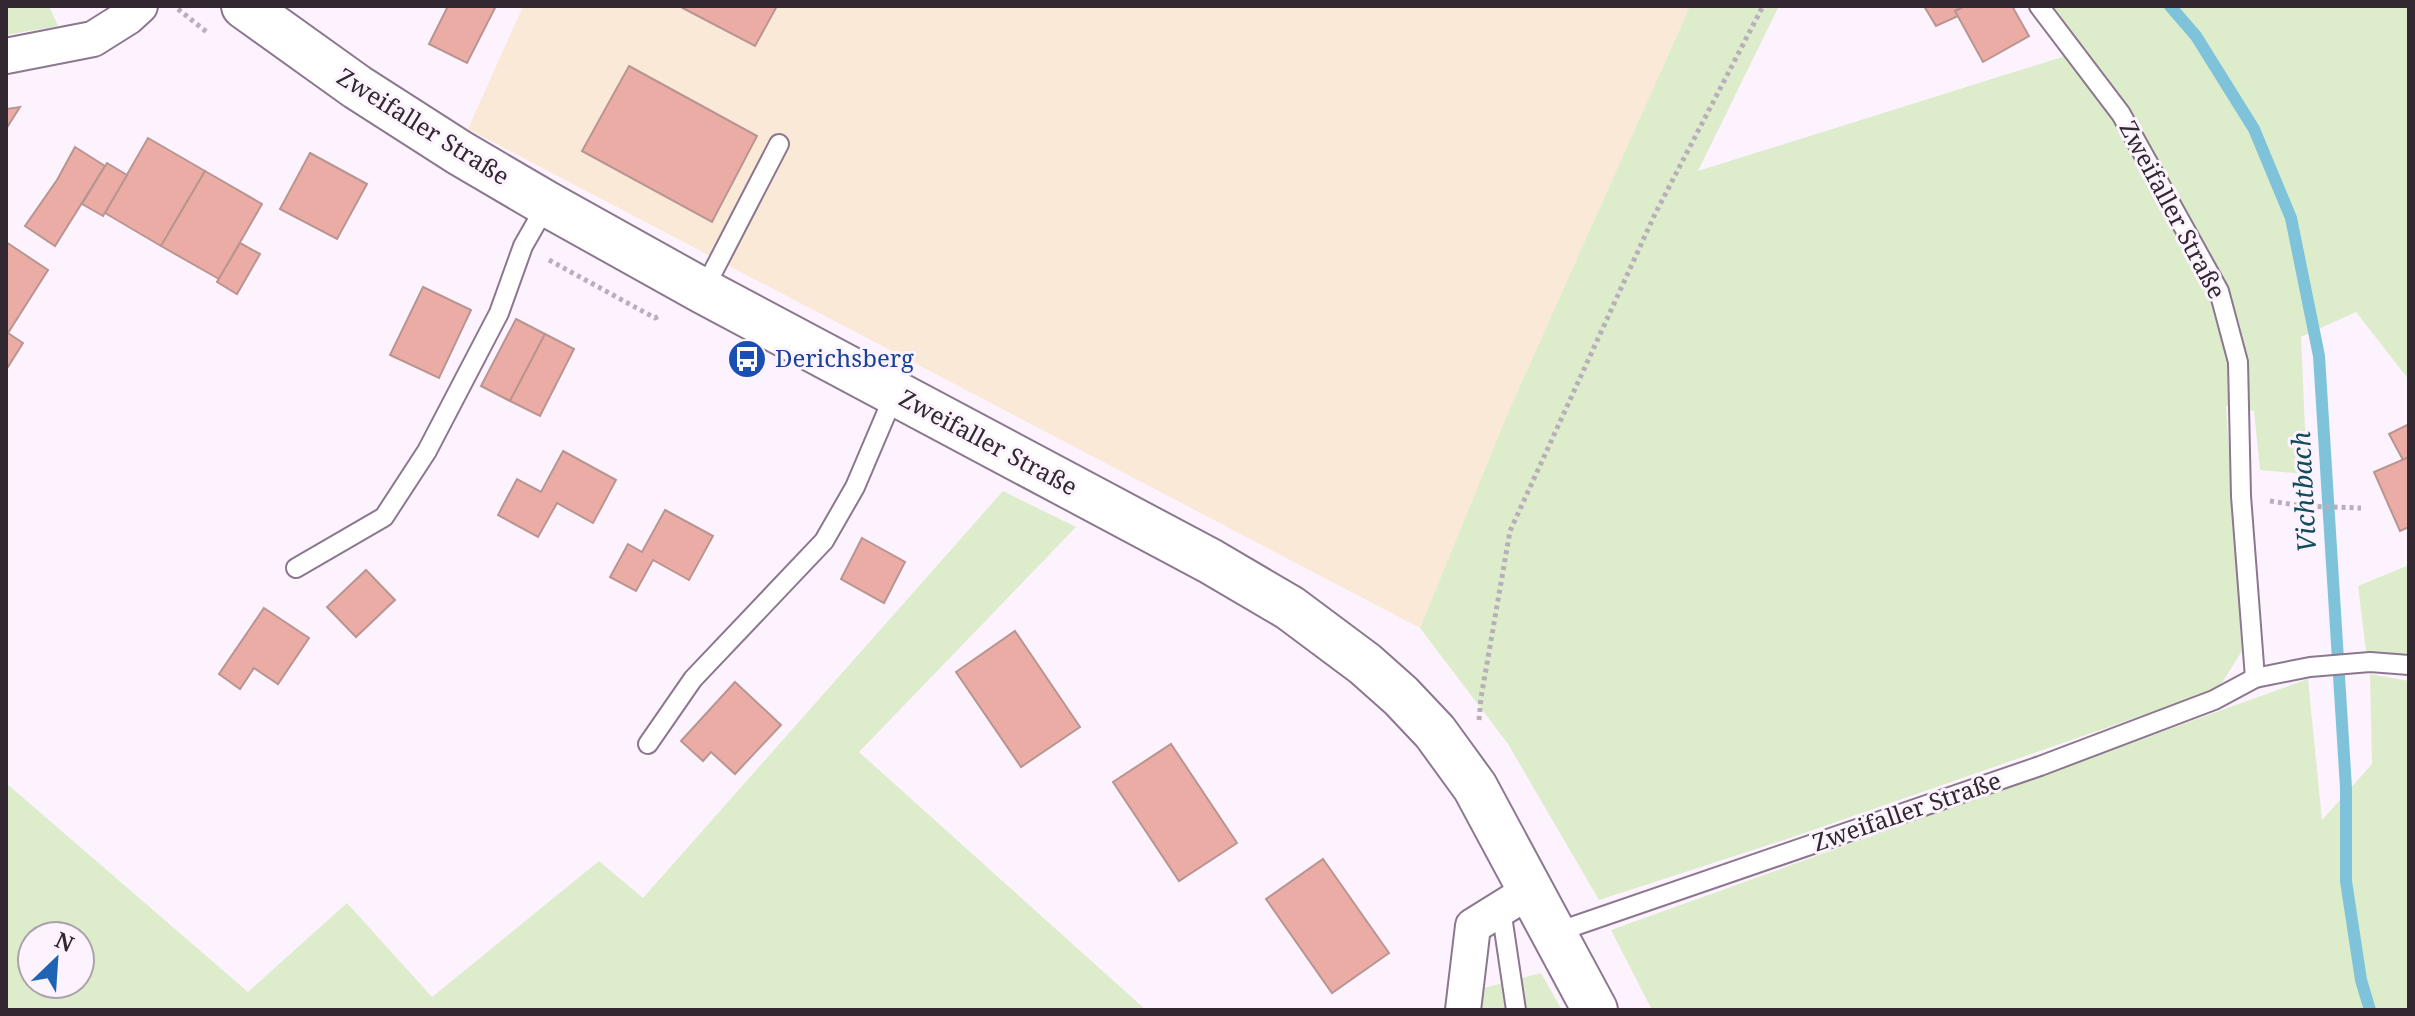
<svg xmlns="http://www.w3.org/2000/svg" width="2415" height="1016" viewBox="0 0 2415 1016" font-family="'Noto Serif',serif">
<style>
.industrial{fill:#fbe9d8}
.green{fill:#ddedcb;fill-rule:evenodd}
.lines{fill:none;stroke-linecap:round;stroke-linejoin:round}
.stream{stroke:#7ec3d9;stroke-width:12}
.building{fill:#ecaca6;stroke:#b99591;stroke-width:2}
.service-casing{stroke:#8c778f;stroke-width:22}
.minor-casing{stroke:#8c778f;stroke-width:38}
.secondary-casing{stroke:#8c778f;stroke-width:48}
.path{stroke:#b8afba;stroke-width:5;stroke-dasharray:4 4;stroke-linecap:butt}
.service{stroke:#fff;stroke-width:18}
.minor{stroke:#fff;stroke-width:34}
.secondary{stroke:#fff;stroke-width:44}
.labels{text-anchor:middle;stroke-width:6;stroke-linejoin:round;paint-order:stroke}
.street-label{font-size:24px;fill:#312832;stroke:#fcf3fe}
.transit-label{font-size:24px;fill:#164399;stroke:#fcf3fe;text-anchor:start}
.water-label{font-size:26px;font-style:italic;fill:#104c5c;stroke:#fcf3fe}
</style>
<rect width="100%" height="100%" fill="#fcf3fe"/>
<polygon class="industrial" points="523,6 1690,6 1507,415 1420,628 468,129"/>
<g class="green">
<polygon points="6,6 49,6 58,26 6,35"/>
<polygon points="1690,6 1779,6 1698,171 2062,57 2070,37 2050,6 2409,6 2409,380 2356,312 2301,337 2307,474 2260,470 2254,411 2226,406 2242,651 2218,689 1790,838 1599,900 1508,744 1420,628 1507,415"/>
<path d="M1003 491 1076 527 859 752 1146 1010H6V783L248 992 347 903 432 997 599 861 643 898ZM32 936H80V984H32Z"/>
<polygon points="2409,565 2409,656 2366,651 2358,586"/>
<polygon points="2370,674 2409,681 2409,1010 1652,1010 1611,930 2308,679 2322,820 2372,764"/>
<polygon points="1541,973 1562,1010 1477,1010 1476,990"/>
</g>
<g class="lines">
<polyline class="stream" points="2170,6 2196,36 2254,129 2291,218 2319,356 2346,788 2346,881 2361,980 2370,1010"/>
</g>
<g class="building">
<polygon points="448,6 496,6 467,63 429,44"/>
<polygon points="679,6 777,6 755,46"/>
<polygon points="1924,6 1965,6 1955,11 1958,16 1936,26"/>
<polygon points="1965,6 2012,6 2029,36 1983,62 1955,11"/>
<polygon points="629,66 757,136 712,222 582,151"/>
<polygon points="20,107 6,129 6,109"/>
<polygon points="148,138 205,171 161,246 105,213"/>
<polygon points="75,147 105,166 55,246 25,226 57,180"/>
<polygon points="310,153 367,184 337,239 280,209"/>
<polygon points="107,163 127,175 103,216 82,204"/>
<polygon points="205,171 262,204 219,279 161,246"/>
<polygon points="6,242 48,270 8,333 23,343 6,370"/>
<polygon points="240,243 260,254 237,294 217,282"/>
<polygon points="423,287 471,310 439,378 390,355"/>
<polygon points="516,319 545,334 510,401 481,386"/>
<polygon points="545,334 574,349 540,416 510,401"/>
<polygon points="2409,424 2409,457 2403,460 2389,434"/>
<polygon points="563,451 616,480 593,523 557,503 538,537 498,515 517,479 541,492"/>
<polygon points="2409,457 2409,527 2400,531 2374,472"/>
<polygon points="665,510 713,536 689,580 653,560 636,591 610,577 628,544 642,552"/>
<polygon points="862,538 905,562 884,603 841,579"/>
<polygon points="366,570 395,600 356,637 327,607"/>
<polygon points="264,608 309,638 278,684 254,668 240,689 219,674"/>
<polygon points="1015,631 1080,727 1021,767 956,672"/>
<polygon points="735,682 781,725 735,774 711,752 703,761 681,741"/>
<polygon points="1171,744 1237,843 1179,881 1113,782"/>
<polygon points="1323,859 1389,953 1332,993 1266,899"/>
</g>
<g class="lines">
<defs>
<g id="service">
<polyline points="2039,6 2121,114 2219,291 2238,362 2241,496 2255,678"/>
<polyline points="703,291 779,144"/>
<polyline points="296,568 384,517 427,451 499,313 523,246 547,204"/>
<polyline points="648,744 693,679 824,541 855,487 895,393"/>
<polyline points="1501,909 1516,1010"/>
<polyline points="1554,933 2040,766 2214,700 2255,678 2310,667 2370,662 2409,665"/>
</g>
<g id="minor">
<polyline points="6,56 93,39 128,17 140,6"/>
<polyline points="1463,1010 1473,926 1531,890"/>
</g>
<polyline id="secondary" points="244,6 357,87 460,153 547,204 703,291 1210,561 1290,608 1365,664 1401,696 1435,732 1475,787 1595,1010"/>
</defs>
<use href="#service" class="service-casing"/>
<use href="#minor" class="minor-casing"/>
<use href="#secondary" class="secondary-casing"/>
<g class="path">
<polyline points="178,9 208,33"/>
<polyline points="549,260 655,318 659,316"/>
<polyline points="2270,501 2302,506 2361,508"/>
<polyline points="1479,720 1481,698 1510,531 1655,214 1763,6"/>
</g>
<use href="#service" class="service"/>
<use href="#minor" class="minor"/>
<use href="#secondary" class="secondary"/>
</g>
<defs>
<symbol id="bus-disc" viewBox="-11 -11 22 22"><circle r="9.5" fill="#1a4fb4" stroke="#fcf3fe"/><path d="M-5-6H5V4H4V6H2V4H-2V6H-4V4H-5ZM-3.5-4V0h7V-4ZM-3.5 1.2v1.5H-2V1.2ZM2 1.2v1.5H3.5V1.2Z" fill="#fff"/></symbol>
</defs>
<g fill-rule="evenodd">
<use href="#bus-disc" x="725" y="337" width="44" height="44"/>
</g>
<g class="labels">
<g class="street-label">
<text transform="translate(423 127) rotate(32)" y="8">Zweifaller Straße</text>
<text transform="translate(2172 210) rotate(62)" y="8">Zweifaller Straße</text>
<text transform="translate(988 443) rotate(28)" y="8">Zweifaller Straße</text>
<text transform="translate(1907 812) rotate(-19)" y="8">Zweifaller Straße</text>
</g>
<g class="transit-label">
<text x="775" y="367">Derichsberg</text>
</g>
<g class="water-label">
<text transform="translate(2304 492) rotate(-93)" y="9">Vichtbach</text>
</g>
</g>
<rect width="2415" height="1016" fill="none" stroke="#312832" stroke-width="16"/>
<g transform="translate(56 960) rotate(25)"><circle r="38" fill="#fcf3fe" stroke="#aba2ac" stroke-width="2"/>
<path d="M0-6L14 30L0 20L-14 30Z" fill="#1f63b3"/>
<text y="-12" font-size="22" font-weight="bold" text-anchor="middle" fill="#312832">N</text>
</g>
</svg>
